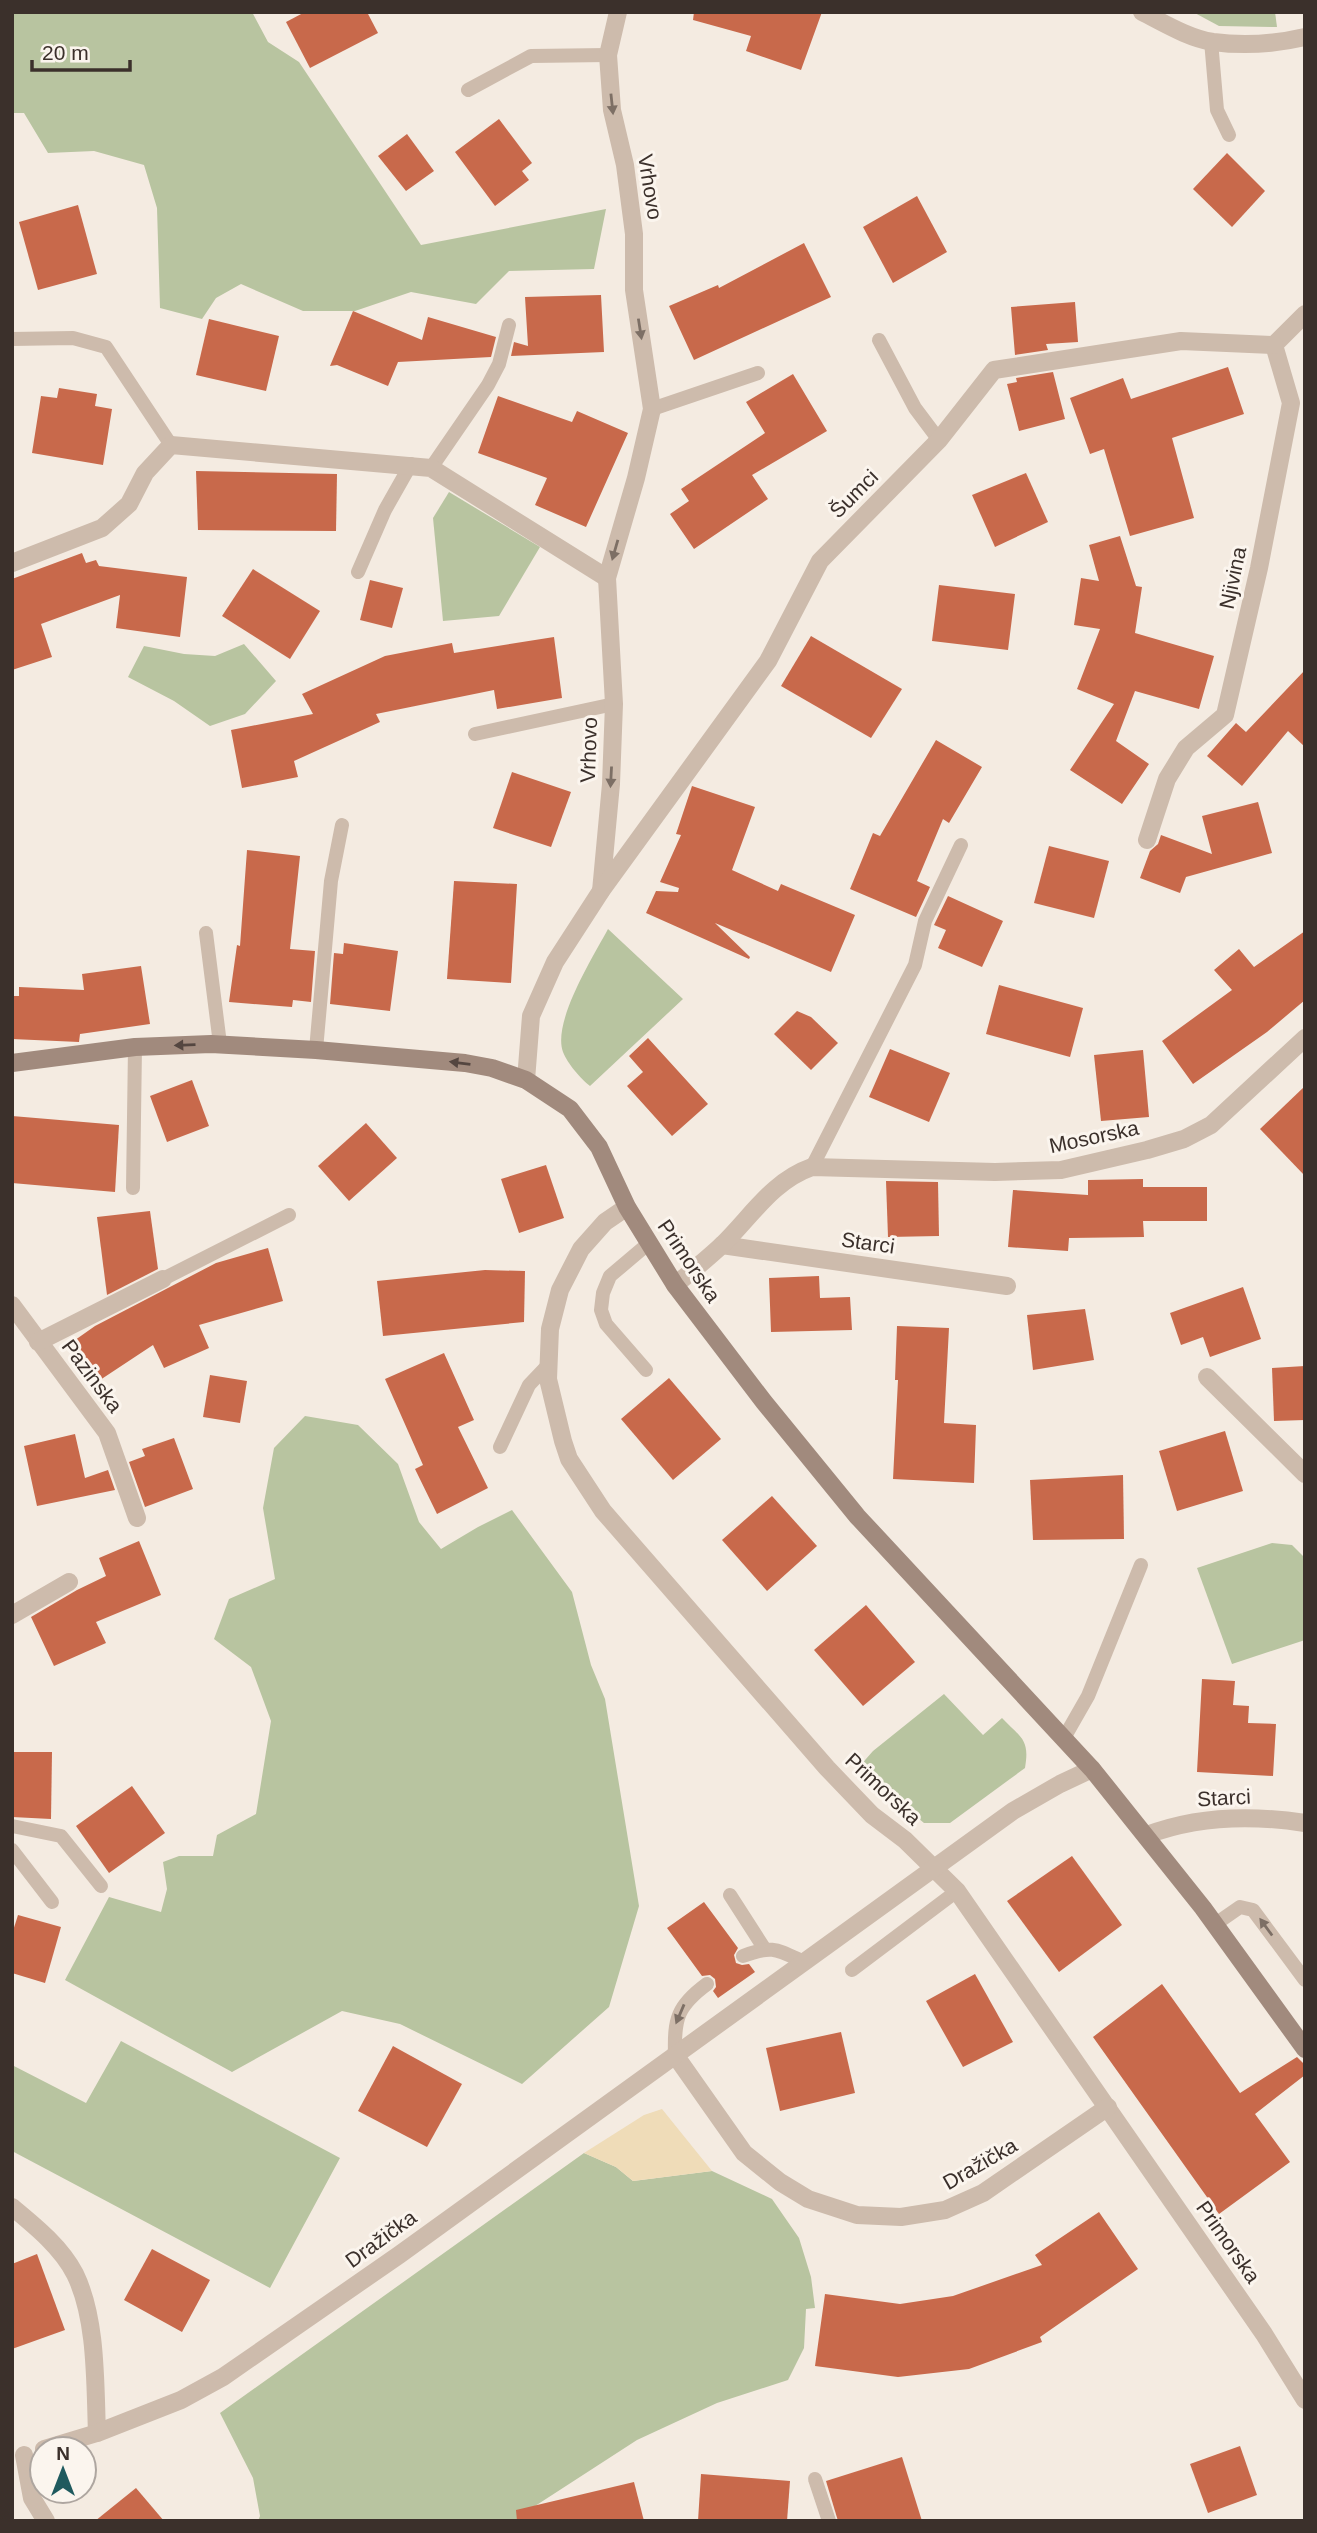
<svg xmlns="http://www.w3.org/2000/svg" width="1317" height="2533" viewBox="0 0 1317 2533" font-family="Arial,sans-serif">
<style>
.green{fill:#b8c4a0}
.sand{fill:#efdcb8}
.building{fill:#c8694b}
.lines{fill:none;stroke-linecap:round;stroke-linejoin:round}
.lane{stroke:#cdbbac;stroke-width:14}
.street{stroke:#cdbbac;stroke-width:18}
.secondary{stroke:#a18a7d;stroke-width:18}
.oneway{fill:#7d6f65}
.oneway2{fill:#544640}
.labels{text-anchor:middle;stroke-width:6;stroke-linejoin:round;paint-order:stroke}
.street-label{font-size:21px;fill:#3b302b;stroke:#fbf5ee}
</style>
<rect width="100%" height="100%" fill="#f4ebe1"/>
<g class="green">
<polygon points="12,12 252,12 268,42 299,62 421,245 606,209 594,269 509,271 476,304 411,292 355,311 303,311 241,284 216,298 202,319 160,308 157,208 144,165 94,151 48,153 24,113 12,113"/>
<polygon points="1193,12 1275,12 1277,27 1219,26"/>
<polygon points="449,492 540,547 499,616 443,621 433,518"/>
<polygon points="244,644 276,681 245,714 210,726 174,701 128,677 144,646 184,654 215,656"/>
<path d="M608 929 683 999 590 1086C581 1079 567 1063 563 1052 552 1022 593 957 608 929Z"/>
<polygon points="305,1416 358,1425 398,1464 419,1522 441,1549 478,1527 512,1510 572,1592 591,1665 605,1699 639,1906 609,2007 522,2084 400,2024 342,2011 232,2072 65,1980 109,1897 161,1912 167,1889 163,1862 179,1856 213,1856 217,1835 256,1814 271,1721 251,1667 214,1639 229,1599 275,1579 263,1508 274,1448"/>
<polygon points="1272,1543 1292,1545 1305,1558 1305,1640 1232,1664 1197,1568"/>
<path d="M944 1694 983 1735 1002 1718C1021 1738 1030 1739 1025 1768L950 1823H924L858 1768 873 1751Z"/>
<polygon points="121,2041 340,2158 270,2288 12,2151 12,2065 86,2103"/>
<polygon points="584,2153 616,2167 633,2181 712,2171 772,2199 799,2238 811,2277 815,2308 806,2309 804,2348 788,2380 717,2403 637,2440 532,2508 535,2521 258,2521 260,2516 253,2478 220,2413"/>
</g>
<polygon class="sand" points="662,2109 712,2171 633,2181 616,2167 584,2153 644,2115"/>
<g class="building">
<polygon points="305,12 367,12 378,33 310,68 286,22"/>
<polygon points="694,12 822,12 801,70 746,51 751,36 693,20"/>
<polygon points="499,119 532,163 522,171 529,180 495,206 455,152"/>
<polygon points="407,134 434,171 406,191 378,156"/>
<polygon points="1227,153 1265,191 1232,227 1193,189"/>
<polygon points="917,196 947,252 893,283 863,227"/>
<polygon points="78,205 97,274 38,290 19,222"/>
<polygon points="804,243 831,297 694,360 669,306 718,285 719,288"/>
<polygon points="601,295 604,352 511,356 514,342 528,346 525,297"/>
<polygon points="1075,302 1078,342 1046,344 1048,350 1015,355 1011,307"/>
<polygon points="353,311 422,340 428,317 496,337 491,357 398,362 388,386 337,365 330,366"/>
<polygon points="209,319 279,336 266,391 196,375"/>
<polygon points="1228,367 1244,414 1172,438 1194,518 1130,536 1104,449 1090,454 1070,398 1123,378 1131,399"/>
<polygon points="1053,372 1065,419 1019,431 1007,384 1017,382 1016,378"/>
<polygon points="793,374 827,431 752,475 768,499 694,549 670,514 689,501 681,489 765,433 746,402"/>
<polygon points="59,388 97,394 95,406 112,409 103,465 32,453 41,396 57,398"/>
<polygon points="498,396 572,422 577,411 628,433 586,527 535,505 547,478 478,453"/>
<polygon points="196,471 337,474 336,531 198,530"/>
<polygon points="1026,473 1048,522 995,547 972,495"/>
<polygon points="1120,536 1136,586 1142,587 1135,633 1214,656 1199,709 1135,691 1116,741 1149,764 1122,804 1070,770 1114,704 1077,689 1100,629 1074,625 1081,578 1099,581 1089,545"/>
<polygon points="82,553 86,563 96,560 99,566 187,577 180,637 116,628 120,595 41,624 52,657 12,670 12,579"/>
<polygon points="253,569 320,611 290,659 222,616"/>
<polygon points="370,580 403,588 392,628 360,620"/>
<polygon points="939,585 1015,594 1008,650 932,641"/>
<polygon points="811,636 902,689 871,738 781,686"/>
<polygon points="554,637 562,698 497,709 494,690 376,714 380,722 294,761 298,777 242,788 231,730 313,714 302,694 385,656 452,643 454,653"/>
<polygon points="1305,670 1305,747 1288,731 1242,786 1207,756 1236,723 1246,732"/>
<polygon points="936,740 982,767 949,823 943,819 917,881 930,887 916,917 850,889 873,833 880,836"/>
<polygon points="512,772 571,792 551,847 493,828"/>
<polygon points="692,786 755,807 732,870 778,891 781,884 855,915 831,972 715,923 750,957 749,959 646,913 656,891 678,892 679,888 660,882 681,835 676,834"/>
<polygon points="1258,802 1272,853 1186,877 1180,893 1140,878 1150,851 1158,844 1161,835 1212,854 1202,816"/>
<polygon points="1049,846 1109,861 1094,918 1034,903"/>
<polygon points="247,850 300,856 290,949 315,951 311,1002 293,1000 292,1007 229,1002 237,945 240,946"/>
<polygon points="454,881 517,884 511,983 447,979"/>
<polygon points="948,896 1003,921 982,967 938,948 946,930 934,925"/>
<polygon points="1305,931 1305,1000 1267,1032 1193,1084 1162,1041 1232,990 1214,970 1239,949 1254,967"/>
<polygon points="344,943 398,951 390,1011 330,1004 334,953 343,954"/>
<polygon points="141,966 150,1024 80,1034 79,1042 12,1039 12,996 19,996 19,987 84,990 82,974"/>
<polygon points="999,985 1083,1008 1070,1057 986,1034"/>
<polygon points="797,1011 811,1017 838,1043 811,1070 774,1034"/>
<polygon points="648,1038 708,1104 672,1136 627,1086 643,1072 629,1056"/>
<polygon points="890,1049 950,1073 929,1122 869,1097"/>
<polygon points="1143,1050 1149,1117 1101,1121 1094,1055"/>
<polygon points="192,1080 209,1126 167,1142 150,1096"/>
<polygon points="1305,1086 1305,1176 1260,1129"/>
<polygon points="12,1116 119,1125 115,1192 12,1183"/>
<polygon points="366,1123 397,1158 349,1201 318,1166"/>
<polygon points="546,1165 564,1218 519,1233 501,1179"/>
<polygon points="1143,1179 1143,1187 1207,1187 1207,1221 1143,1221 1144,1237 1069,1238 1068,1251 1008,1247 1013,1190 1088,1195 1088,1180"/>
<polygon points="886,1181 938,1182 939,1236 888,1237"/>
<polygon points="150,1211 158,1269 107,1295 97,1217"/>
<polygon points="268,1248 283,1301 199,1325 209,1348 164,1368 153,1345 94,1384 68,1345 95,1326 216,1263"/>
<polygon points="485,1270 525,1271 524,1322 383,1336 377,1281"/>
<polygon points="819,1276 820,1298 850,1297 852,1330 771,1332 769,1278"/>
<polygon points="1243,1287 1261,1339 1210,1357 1203,1337 1181,1345 1170,1313"/>
<polygon points="1085,1309 1094,1360 1033,1370 1027,1315"/>
<polygon points="897,1326 949,1328 944,1423 976,1425 974,1483 893,1479 898,1380 895,1380"/>
<polygon points="444,1353 474,1420 458,1427 488,1488 437,1514 415,1469 423,1465 385,1379"/>
<polygon points="1305,1366 1305,1420 1274,1421 1272,1368"/>
<polygon points="210,1375 247,1381 240,1423 203,1417"/>
<polygon points="669,1378 721,1439 673,1480 621,1419"/>
<polygon points="1225,1431 1243,1491 1177,1511 1159,1451"/>
<polygon points="75,1434 85,1478 108,1470 115,1490 37,1506 24,1446"/>
<polygon points="174,1438 193,1489 145,1507 129,1462 145,1456 142,1449"/>
<polygon points="1123,1475 1124,1539 1033,1540 1030,1480"/>
<polygon points="772,1496 817,1546 767,1591 722,1540"/>
<polygon points="139,1541 161,1595 96,1622 106,1643 54,1666 31,1617 77,1590 106,1576 99,1558"/>
<polygon points="866,1605 915,1662 863,1706 814,1650"/>
<polygon points="1202,1679 1235,1681 1233,1705 1249,1706 1248,1723 1276,1724 1273,1776 1197,1772"/>
<polygon points="13,1752 52,1752 51,1819 12,1817"/>
<polygon points="132,1786 165,1833 109,1873 76,1826"/>
<polygon points="1072,1856 1122,1925 1059,1972 1007,1901"/>
<polygon points="704,1902 738,1948 734,1955 736,1963 742,1965 749,1964 755,1972 718,1998 713,1991 716,1987 715,1979 710,1975 702,1976 667,1928"/>
<polygon points="18,1915 61,1927 45,1983 12,1973 12,1934"/>
<polygon points="975,1974 1013,2042 963,2067 926,2001"/>
<polygon points="1162,1984 1240,2093 1297,2057 1305,2065 1305,2075 1255,2114 1290,2162 1219,2214 1093,2037"/>
<polygon points="841,2032 855,2093 780,2111 766,2048"/>
<polygon points="393,2046 462,2084 427,2147 358,2111"/>
<polygon points="1099,2212 1138,2269 1040,2337 1042,2342 969,2369 898,2377 815,2366 825,2294 900,2304 953,2296 1042,2265 1035,2255"/>
<polygon points="152,2249 210,2280 182,2332 124,2300"/>
<polygon points="37,2254 65,2330 12,2349 12,2264"/>
<polygon points="1240,2446 1257,2495 1208,2513 1190,2464"/>
<polygon points="902,2457 922,2521 838,2521 826,2481"/>
<polygon points="701,2474 790,2481 787,2521 698,2521"/>
<polygon points="634,2482 644,2521 517,2521 516,2510"/>
<polygon points="136,2488 164,2521 95,2521"/>
</g>
<g class="lines">
<g class="lane">
<polyline points="1211,41 1217,110 1229,135"/>
<polyline points="468,90 531,56 608,55"/>
<polyline points="12,339 73,338 106,347 171,445"/>
<polyline points="879,340 915,408 939,440"/>
<polyline points="652,409 758,373"/>
<polyline points="431,468 488,385 499,364 509,325"/>
<polyline points="358,572 385,510 411,464"/>
<polyline points="475,734 614,704"/>
<polyline points="206,933 220,1044"/>
<polyline points="316,1050 331,881 342,825"/>
<polyline points="812,1167 915,965 925,921 961,845"/>
<polyline points="133,1188 135,1047"/>
<polyline points="163,1279 289,1215"/>
<polyline points="646,1370 606,1324 601,1310 603,1293 610,1276 649,1243"/>
<polyline points="500,1447 529,1385 549,1364"/>
<polyline points="1064,1738 1088,1696 1141,1565"/>
<polyline points="12,1826 61,1836 101,1886"/>
<polyline points="12,1850 52,1902"/>
<polyline points="730,1895 764,1948"/>
<polyline points="1214,1925 1240,1907 1253,1910 1305,1980"/>
<path d="M743 1956C773 1945 776 1949 804 1962"/>
<polyline points="852,1970 957,1891"/>
<path d="M675 2055C674 2019 677 2006 707 1984"/>
<polyline points="815,2479 829,2521"/>
</g>
<g class="street">
<path d="M1142 12C1164 23 1188 38 1213 42 1243 46 1275 44 1305 37"/>
<polyline points="12,563 102,528 129,504 145,473 171,445 431,468 607,578"/>
<polyline points="1147,840 1167,779 1186,748 1225,715 1259,568 1291,403 1274,345 1305,314"/>
<polyline points="601,891 611,784 614,704 607,578 636,478 652,409 634,290 634,234 625,165 612,110 608,55 618,12"/>
<polyline points="526,1080 531,1016 555,962 601,891 768,661 820,561 939,440 994,370 1181,341 1274,345"/>
<polyline points="627,1207 605,1222 581,1249 560,1290 550,1329 548,1379 563,1441 569,1459 603,1511 827,1768 872,1815 905,1840 957,1891 1264,2334 1305,2400"/>
<polyline points="722,1245 1007,1286"/>
<path d="M675 1285C691 1272 707 1259 722 1245 751 1217 772 1181 812 1167L995 1172 1061 1170 1147 1150 1184 1139 1211 1125 1305 1038"/>
<polyline points="12,1305 107,1433 137,1518"/>
<polyline points="38,1342 163,1279"/>
<polyline points="1207,1377 1305,1474"/>
<polyline points="12,1615 69,1582"/>
<path d="M1147 1835C1197 1816 1253 1815 1305 1823"/>
<polyline points="675,2055 744,2153 780,2182 808,2199 857,2215 901,2217 945,2210 983,2193 1108,2107"/>
<path d="M12 2207C35 2226 61 2247 75 2274 97 2319 95 2384 97 2433"/>
<polyline points="44,2449 97,2433 181,2400 223,2377 399,2255 1013,1811 1060,1784 1092,1769"/>
<polyline points="24,2455 32,2498 46,2521"/>
</g>
<polyline class="secondary" points="12,1063 135,1047 211,1044 316,1050 465,1063 492,1068 526,1080 570,1109 599,1147 627,1207 675,1285 764,1402 857,1516 1092,1769 1203,1908 1305,2049"/>
</g>
<defs><path id="oneway-solid" d="M-6-.8H1V-3.2L6.5 0L1 3.2V.8H-6Z" transform="scale(1.75)"/></defs>
<g class="oneway">
<use href="#oneway-solid" transform="translate(612 104) rotate(84)"/>
<use href="#oneway-solid" transform="translate(640 329) rotate(81)"/>
<use href="#oneway-solid" transform="translate(615 550) rotate(106)"/>
<use href="#oneway-solid" transform="translate(611 777) rotate(93)"/>
<use href="#oneway-solid" transform="translate(1266 1927) rotate(-126)"/>
<use href="#oneway-solid" transform="translate(680 2014) rotate(113)"/>
</g>
<g class="oneway2">
<use href="#oneway-solid" transform="translate(185 1045) rotate(178)"/>
<use href="#oneway-solid" transform="translate(460 1063) rotate(-173)"/>
</g>
<g class="labels">
<g class="street-label">
<text transform="translate(650 187) rotate(81)" y="7">Vrhovo</text>
<text transform="translate(854 494) rotate(-45)" y="7">Šumci</text>
<text transform="translate(1233 578) rotate(-78)" y="7">Njivina</text>
<text transform="translate(589 750) rotate(-88)" y="7">Vrhovo</text>
<text transform="translate(1094 1137) rotate(-12)" y="7">Mosorska</text>
<text transform="translate(868 1243) rotate(8)" y="7">Starci</text>
<text transform="translate(689 1261) rotate(56)" y="7">Primorska</text>
<text transform="translate(92 1376) rotate(53)" y="7">Pazinska</text>
<text transform="translate(883 1789) rotate(43)" y="7">Primorska</text>
<text transform="translate(1224 1798) rotate(-3)" y="7">Starci</text>
<text transform="translate(980 2164) rotate(-30)" y="7">Dražička</text>
<text transform="translate(381 2239) rotate(-36)" y="7">Dražička</text>
<text transform="translate(1228 2242) rotate(55)" y="7">Primorska</text>
</g>
</g>
<rect width="1317" height="2533" fill="none" stroke="#3b302b" stroke-width="28"/>
<g transform="translate(63 2470)"><circle r="33" fill="#fbf5ee" stroke="#aea6a0" stroke-width="2"/>
<path d="M0-5L12 26L0 18L-12 26Z" fill="#1f5a5e"/>
<text y="-10" font-size="19" font-weight="bold" text-anchor="middle" fill="#3b302b">N</text>
</g>
<path d="M32 60v10h98v-10" fill="none" stroke="#3b302b" stroke-width="3.5"/>
<text x="42" y="60" font-size="21" fill="#3b302b" stroke="#fbf5ee" stroke-width="5" paint-order="stroke">20 m</text>
</svg>
